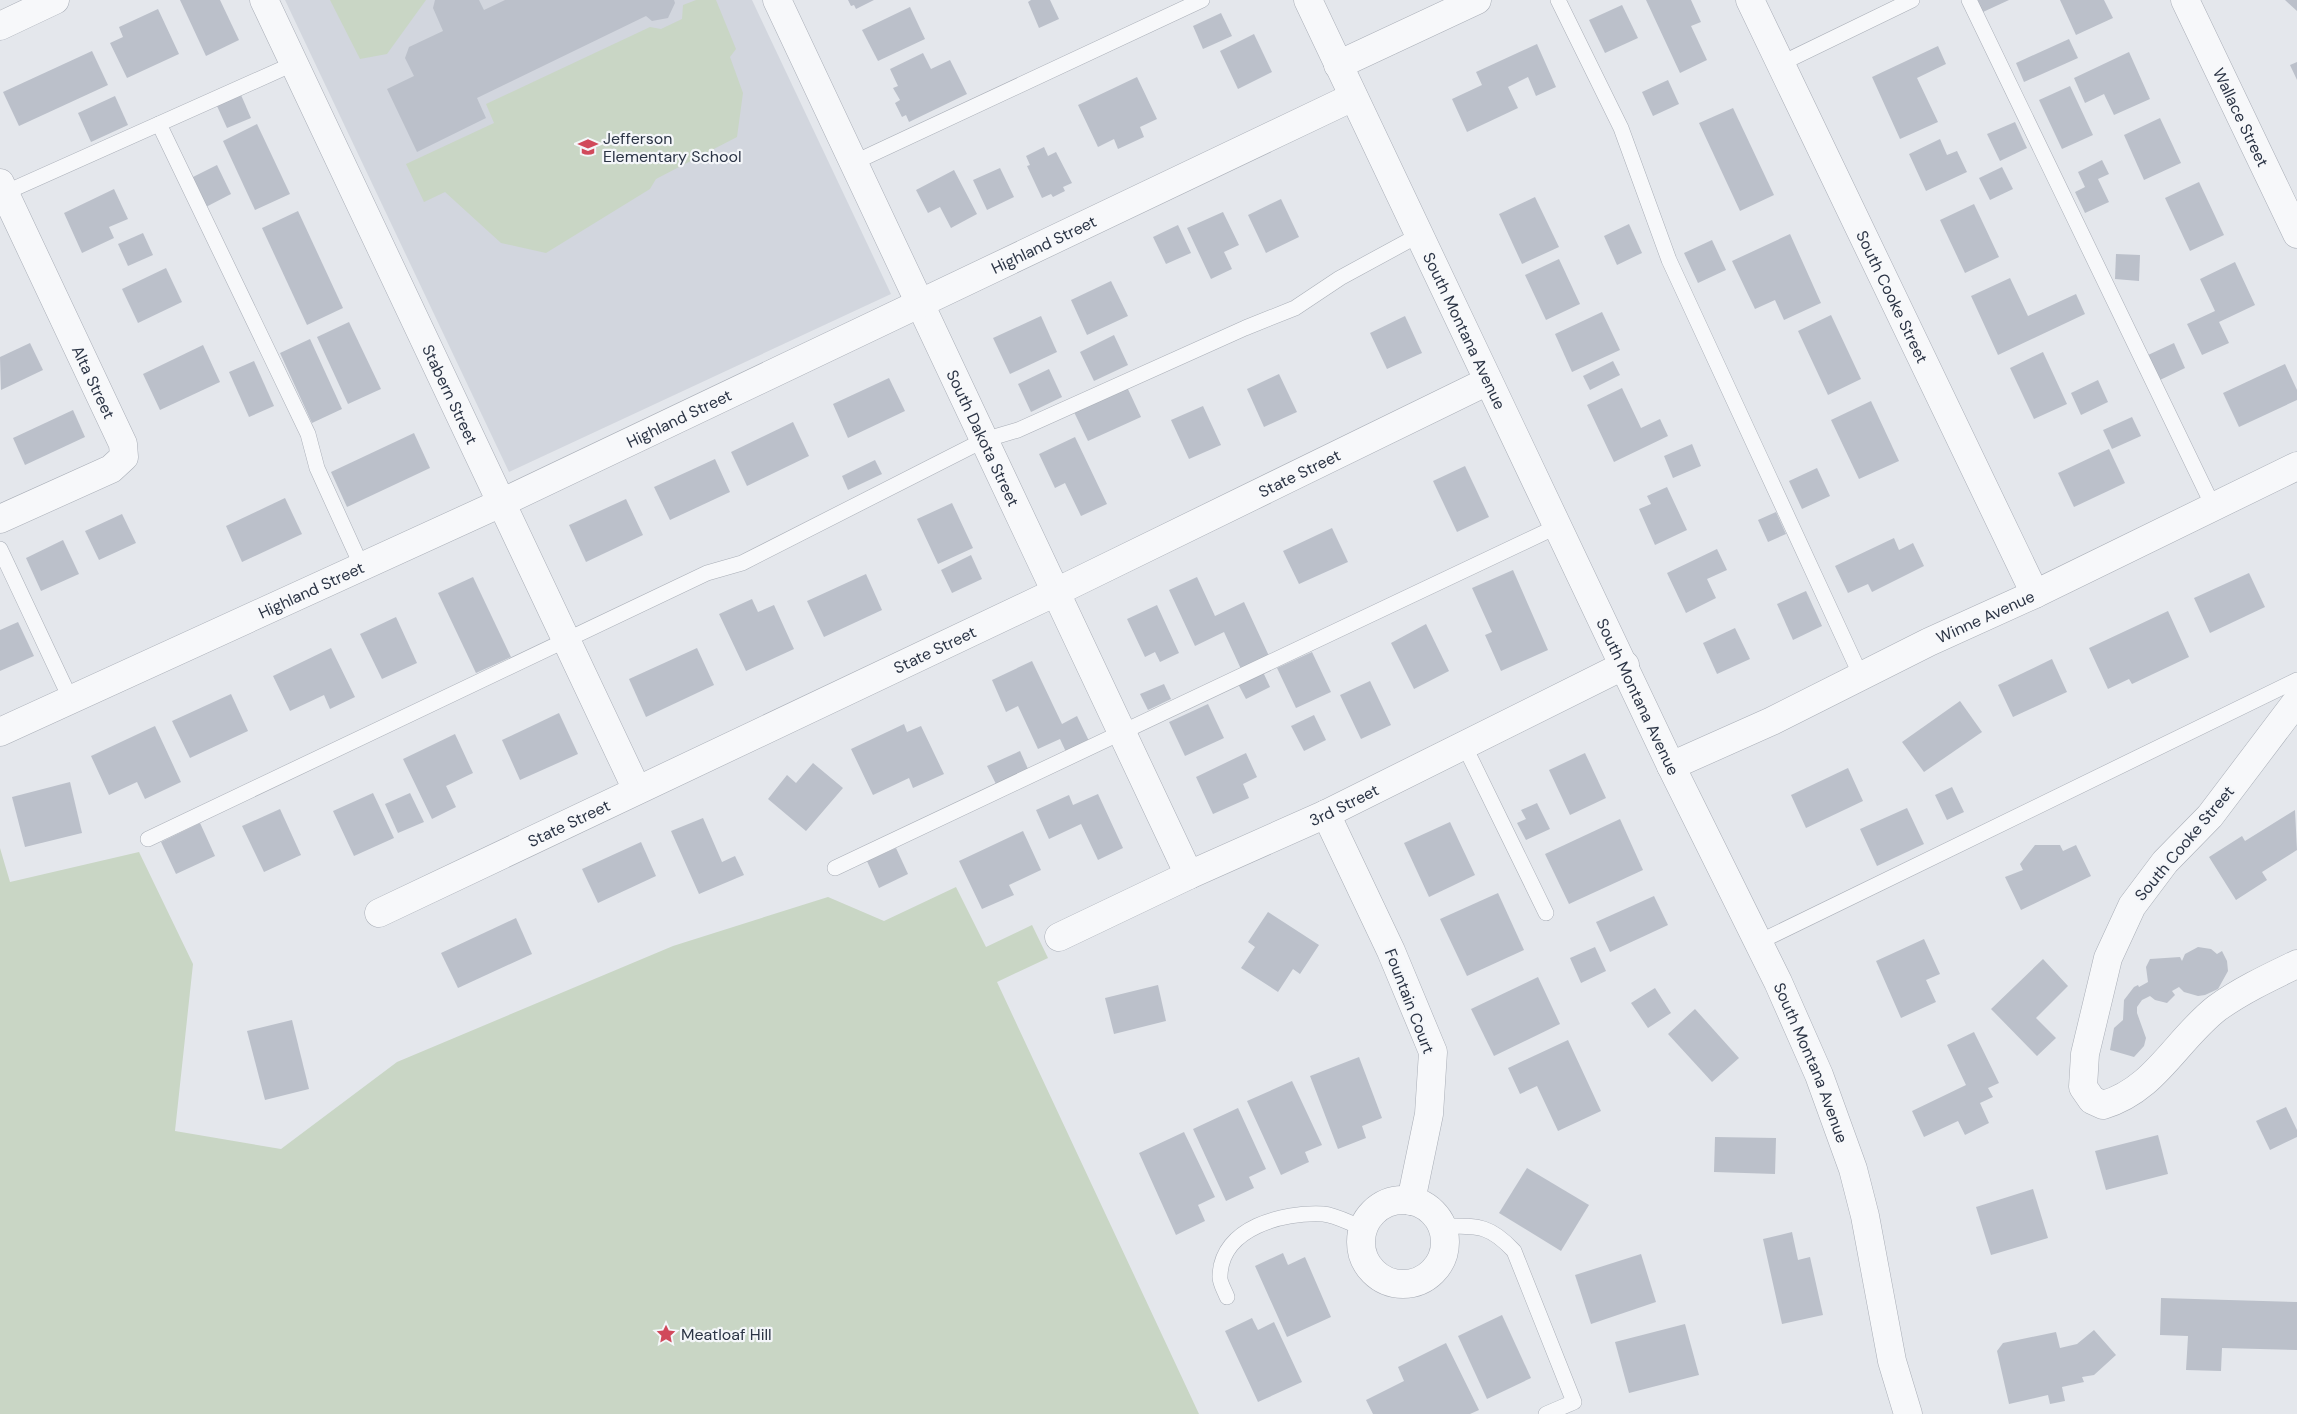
<svg xmlns="http://www.w3.org/2000/svg" width="2297" height="1414" viewBox="0 0 2297 1414" font-family="'DM Sans',sans-serif">
<style>
.built{fill:#d2d6de}
.green{fill:#c9d6c5}
.building{fill:#bbc0ca}
.lines{fill:none;stroke-linecap:round;stroke-linejoin:round}
.service-casing{stroke:#a9aeb7;stroke-width:16}
.minor-casing{stroke:#a9aeb7;stroke-width:29}
.tertiary-casing{stroke:#a9aeb7;stroke-width:29}
.service{stroke:#f7f8fa;stroke-width:15}
.minor{stroke:#f7f8fa;stroke-width:28}
.tertiary{stroke:#f7f8fa;stroke-width:28}
.labels{text-anchor:middle;stroke-width:4.5;stroke-linejoin:round;paint-order:stroke}
.street-label{font-size:16px;fill:#2b3445;stroke:#f4f6f9}
.poi-label{font-size:16px;fill:#2b3445;stroke:#f4f6f9;text-anchor:start}
</style>
<rect width="100%" height="100%" fill="#e4e7ec"/>
<polygon class="built" points="285,0 752,0 891,294 509,472"/>
<g class="green">
<polygon points="330,0 426,0 387,54 360,59"/>
<polygon points="696,0 716,0 736,49 730,57 743,93 737,137 656,179 650,189 546,253 501,243 445,192 424,202 406,164 494,123 486,104 650,27 661,29 682,19 683,5"/>
<polygon points="0,848 10,882 139,852 193,964 175,1131 281,1149 397,1062 673,946 828,897 884,921 956,887 986,947 1032,925 1048,958 997,982 1199,1414 0,1414"/>
</g>
<g class="building">
<polygon points="180,0 220,0 239,40 206,56"/>
<polygon points="435,0 479,0 484,10 505,0 674,0 675,3 668,18 652,21 646,16 477,98 486,118 417,152 387,89 414,76 405,58 409,47 443,31 433,8"/>
<polygon points="848,0 874,0 856,9 854,5 851,6"/>
<polygon points="1031,0 1050,0 1059,19 1039,28 1028,2"/>
<polygon points="1646,0 1691,0 1701,22 1691,26 1707,60 1680,73"/>
<polygon points="1977,0 2009,0 1983,12"/>
<polygon points="2060,0 2104,0 2113,18 2076,35"/>
<polygon points="2285,0 2297,0 2297,11"/>
<polygon points="1622,5 1638,38 1605,53 1589,20"/>
<polygon points="910,7 925,39 878,61 862,30"/>
<polygon points="158,9 179,54 127,78 110,43 123,37 119,27"/>
<polygon points="1221,13 1232,36 1203,49 1193,26"/>
<polygon points="1254,34 1272,72 1238,89 1220,51"/>
<polygon points="2069,39 2078,58 2024,82 2016,63"/>
<polygon points="1537,44 1556,87 1536,96 1528,77 1508,87 1518,108 1467,132 1452,99 1482,85 1476,72"/>
<polygon points="1938,46 1946,64 1917,78 1938,122 1900,139 1872,77"/>
<polygon points="92,51 108,85 19,126 3,92"/>
<polygon points="2129,52 2150,99 2114,115 2104,94 2085,103 2074,78"/>
<polygon points="923,53 931,69 950,60 967,94 909,122 906,115 902,117 895,103 900,100 893,88 898,86 890,69"/>
<polygon points="2297,62 2297,80 2290,65"/>
<polygon points="1137,77 1157,119 1140,127 1144,137 1118,149 1114,139 1098,147 1078,105"/>
<polygon points="1668,80 1679,104 1653,116 1642,92"/>
<polygon points="2070,86 2093,135 2062,149 2039,100"/>
<polygon points="241,95 251,118 227,128 217,106"/>
<polygon points="115,96 128,125 91,142 78,113"/>
<polygon points="1733,108 1774,195 1740,211 1699,123"/>
<polygon points="2160,118 2181,163 2144,180 2124,135"/>
<polygon points="2015,122 2027,148 2000,161 1987,134"/>
<polygon points="257,124 290,194 255,210 223,141"/>
<polygon points="1940,139 1947,155 1957,151 1967,172 1926,191 1909,154"/>
<polygon points="1044,147 1048,156 1056,152 1072,183 1063,187 1065,191 1053,197 1051,194 1042,198 1027,166 1030,165 1026,156"/>
<polygon points="2102,160 2109,174 2098,179 2109,202 2085,213 2075,192 2085,187 2078,172"/>
<polygon points="217,165 231,194 204,208 189,179"/>
<polygon points="2002,167 2013,189 1990,200 1979,178"/>
<polygon points="1000,168 1014,197 987,210 973,180"/>
<polygon points="954,170 977,214 951,228 940,207 928,213 916,190"/>
<polygon points="2199,182 2224,235 2190,251 2165,198"/>
<polygon points="114,189 128,219 109,227 114,238 82,253 64,213"/>
<polygon points="1535,197 1559,247 1522,264 1499,214"/>
<polygon points="1281,199 1299,237 1266,253 1248,215"/>
<polygon points="1974,204 1999,257 1965,273 1940,220"/>
<polygon points="298,211 343,308 307,325 262,228"/>
<polygon points="1223,212 1239,245 1224,252 1232,269 1211,279 1187,228"/>
<polygon points="1629,224 1642,253 1617,265 1604,236"/>
<polygon points="1178,225 1191,253 1166,264 1153,237"/>
<polygon points="143,233 153,255 128,266 118,244"/>
<polygon points="1790,234 1821,303 1784,320 1775,300 1755,309 1732,261"/>
<polygon points="1712,240 1726,270 1698,283 1684,253"/>
<polygon points="2116,254 2140,255 2139,281 2115,279"/>
<polygon points="1559,259 1580,304 1546,320 1525,275"/>
<polygon points="2235,262 2255,305 2219,322 2229,343 2202,355 2187,324 2215,311 2200,279"/>
<polygon points="166,268 182,302 138,323 122,289"/>
<polygon points="2010,278 2028,316 2076,294 2085,314 1998,355 1971,296"/>
<polygon points="1111,281 1128,316 1087,335 1071,300"/>
<polygon points="1602,312 1620,350 1572,372 1555,334"/>
<polygon points="1831,315 1861,379 1828,395 1798,331"/>
<polygon points="1041,316 1057,352 1010,374 993,338"/>
<polygon points="1405,316 1422,353 1387,369 1370,333"/>
<polygon points="349,322 381,389 348,404 317,337"/>
<polygon points="1114,335 1128,365 1094,381 1080,352"/>
<polygon points="310,339 342,409 312,423 280,353"/>
<polygon points="30,343 43,370 1,390 0,357"/>
<polygon points="2174,343 2185,368 2160,380 2148,355"/>
<polygon points="203,345 220,382 160,410 143,374"/>
<polygon points="2043,352 2067,404 2034,419 2010,368"/>
<polygon points="254,361 274,406 249,417 229,372"/>
<polygon points="1613,361 1620,375 1590,390 1583,376"/>
<polygon points="2285,364 2297,390 2297,400 2239,427 2223,393"/>
<polygon points="1049,369 1062,397 1031,412 1018,384"/>
<polygon points="1279,374 1297,412 1264,427 1247,389"/>
<polygon points="889,378 905,411 848,438 833,404"/>
<polygon points="2098,380 2108,402 2081,415 2071,393"/>
<polygon points="1127,387 1141,417 1088,441 1074,412"/>
<polygon points="1622,388 1641,428 1660,419 1668,436 1614,462 1587,405"/>
<polygon points="1871,401 1899,461 1859,479 1831,420"/>
<polygon points="1203,406 1221,445 1189,459 1171,420"/>
<polygon points="73,410 85,437 25,465 13,438"/>
<polygon points="2132,417 2141,436 2112,449 2103,430"/>
<polygon points="793,422 809,456 747,486 731,452"/>
<polygon points="414,433 430,468 347,507 331,472"/>
<polygon points="1075,437 1107,504 1081,516 1065,483 1055,488 1039,454"/>
<polygon points="1692,444 1701,466 1673,478 1664,456"/>
<polygon points="2109,449 2125,483 2074,507 2058,473"/>
<polygon points="715,459 730,492 670,520 654,487"/>
<polygon points="875,460 882,474 848,490 842,476"/>
<polygon points="1465,466 1489,517 1457,532 1433,481"/>
<polygon points="1817,468 1830,496 1802,509 1789,481"/>
<polygon points="1667,487 1687,530 1655,545 1639,509 1651,504 1647,496"/>
<polygon points="285,498 302,534 242,562 226,526"/>
<polygon points="626,499 643,535 586,562 569,525"/>
<polygon points="952,503 973,548 938,564 917,519"/>
<polygon points="1776,512 1786,534 1768,542 1758,520"/>
<polygon points="122,514 136,543 99,560 85,531"/>
<polygon points="1332,528 1348,562 1299,584 1283,551"/>
<polygon points="1894,538 1899,550 1913,543 1924,566 1872,592 1868,584 1848,593 1835,566"/>
<polygon points="63,540 79,574 41,591 26,558"/>
<polygon points="1717,549 1727,570 1707,579 1716,598 1686,613 1667,573"/>
<polygon points="971,555 982,579 952,593 941,570"/>
<polygon points="1513,570 1548,650 1501,671 1485,635 1492,632 1472,588"/>
<polygon points="2249,573 2265,607 2210,633 2194,598"/>
<polygon points="866,574 882,610 824,637 807,601"/>
<polygon points="473,577 511,657 476,673 438,593"/>
<polygon points="1197,577 1215,616 1244,602 1269,656 1241,669 1224,632 1195,646 1169,590"/>
<polygon points="1806,591 1822,626 1793,640 1777,604"/>
<polygon points="752,599 758,612 774,605 794,649 746,671 719,614"/>
<polygon points="1157,605 1179,653 1160,662 1155,652 1145,657 1127,619"/>
<polygon points="2168,611 2189,657 2132,684 2129,679 2108,689 2089,648"/>
<polygon points="396,617 417,663 382,679 360,634"/>
<polygon points="18,622 34,656 0,671 0,630"/>
<polygon points="1426,624 1449,671 1414,689 1391,643"/>
<polygon points="1735,628 1750,659 1717,674 1703,643"/>
<polygon points="331,648 355,697 330,709 324,695 290,711 273,676"/>
<polygon points="697,648 714,685 646,717 629,679"/>
<polygon points="1312,652 1331,692 1296,708 1277,668"/>
<polygon points="2052,659 2067,692 2013,717 1998,685"/>
<polygon points="1032,661 1062,724 1077,716 1089,741 1066,752 1060,739 1038,749 1018,706 1006,712 992,680"/>
<polygon points="1263,672 1270,687 1246,699 1238,684"/>
<polygon points="1370,681 1391,725 1361,739 1340,695"/>
<polygon points="1164,684 1171,699 1148,710 1140,694"/>
<polygon points="231,694 248,731 190,758 172,721"/>
<polygon points="1960,701 1982,732 1924,772 1902,742"/>
<polygon points="1208,704 1224,738 1185,756 1169,722"/>
<polygon points="559,713 578,754 520,780 502,740"/>
<polygon points="1314,715 1326,740 1304,751 1291,726"/>
<polygon points="904,724 907,732 921,726 944,774 913,788 909,778 873,795 851,749"/>
<polygon points="155,726 181,782 145,799 137,782 109,795 91,756"/>
<polygon points="455,734 473,773 446,786 456,807 432,819 403,759"/>
<polygon points="1020,751 1028,769 996,784 987,766"/>
<polygon points="1246,753 1257,777 1243,784 1249,798 1213,814 1196,777"/>
<polygon points="1585,753 1606,798 1570,815 1549,770"/>
<polygon points="813,763 843,788 806,831 768,799 787,775 796,783"/>
<polygon points="1848,768 1863,801 1806,828 1791,795"/>
<polygon points="70,782 82,833 25,847 12,797"/>
<polygon points="1952,787 1964,812 1947,820 1935,795"/>
<polygon points="373,793 394,838 354,856 333,811"/>
<polygon points="410,793 424,822 398,833 385,804"/>
<polygon points="1098,794 1123,848 1098,860 1081,824 1049,839 1036,810 1069,795 1073,805"/>
<polygon points="1537,803 1550,829 1526,840 1517,823 1526,819 1521,810"/>
<polygon points="1907,808 1924,844 1877,866 1860,829"/>
<polygon points="280,809 301,855 264,872 242,826"/>
<polygon points="2295,810 2297,850 2262,872 2267,880 2236,900 2209,857 2242,836 2245,841"/>
<polygon points="703,818 722,862 735,856 744,875 699,894 671,831"/>
<polygon points="1620,819 1643,870 1569,904 1545,854"/>
<polygon points="1450,822 1475,875 1429,897 1404,843"/>
<polygon points="200,823 215,856 176,874 161,842"/>
<polygon points="1023,831 1041,870 1009,885 1014,895 982,909 959,861"/>
<polygon points="641,842 656,876 598,903 582,869"/>
<polygon points="2035,845 2060,845 2063,851 2076,845 2091,876 2021,910 2005,877 2023,870 2020,864"/>
<polygon points="896,848 908,874 879,888 867,861"/>
<polygon points="1498,893 1524,950 1467,976 1440,919"/>
<polygon points="1654,896 1668,925 1610,952 1596,922"/>
<polygon points="1268,912 1319,945 1300,974 1293,969 1278,992 1241,968 1255,947 1248,942"/>
<polygon points="516,918 532,954 458,988 441,953"/>
<polygon points="1924,939 1940,974 1926,980 1936,1002 1901,1018 1876,961"/>
<polygon points="1595,947 1606,971 1581,983 1570,958"/>
<polygon points="2198,947 2211,949 2217,954 2222,951 2227,961 2228,971 2218,989 2205,995 2198,996 2184,992 2179,987 2172,991 2175,995 2167,1003 2155,1000 2150,996 2142,1000 2137,1007 2137,1013 2146,1038 2144,1046 2134,1057 2110,1050 2114,1028 2123,1020 2124,1000 2134,987 2138,985 2139,987 2148,982 2146,967 2150,959 2180,957 2182,961 2185,954"/>
<polygon points="2043,959 2068,986 2036,1018 2056,1038 2037,1056 1991,1009"/>
<polygon points="1538,977 1560,1024 1494,1056 1471,1009"/>
<polygon points="1158,985 1166,1021 1114,1034 1105,998"/>
<polygon points="1655,988 1671,1013 1648,1028 1631,1003"/>
<polygon points="1695,1009 1739,1058 1712,1082 1668,1034"/>
<polygon points="292,1020 309,1089 265,1100 247,1031"/>
<polygon points="1974,1032 1999,1083 1988,1088 1993,1097 1980,1103 1989,1123 1965,1135 1958,1121 1924,1137 1912,1111 1966,1085 1947,1045"/>
<polygon points="1568,1040 1601,1111 1558,1131 1537,1086 1520,1094 1508,1068"/>
<polygon points="1359,1057 1382,1118 1362,1126 1366,1138 1338,1149 1310,1076"/>
<polygon points="1292,1081 1322,1145 1305,1152 1309,1162 1281,1175 1247,1101"/>
<polygon points="2286,1107 2297,1130 2297,1137 2270,1150 2256,1121"/>
<polygon points="1238,1108 1266,1169 1249,1177 1254,1188 1226,1201 1193,1129"/>
<polygon points="1184,1132 1215,1197 1198,1205 1205,1221 1176,1235 1139,1153"/>
<polygon points="2158,1135 2168,1174 2106,1190 2095,1151"/>
<polygon points="1715,1137 1776,1138 1775,1174 1714,1172"/>
<polygon points="1527,1168 1589,1205 1561,1251 1499,1213"/>
<polygon points="2033,1189 2048,1238 1991,1255 1976,1207"/>
<polygon points="1792,1232 1798,1260 1810,1257 1823,1315 1782,1324 1763,1239"/>
<polygon points="1283,1253 1288,1265 1305,1257 1331,1317 1287,1337 1255,1266"/>
<polygon points="1641,1254 1656,1302 1591,1324 1575,1275"/>
<polygon points="2161,1298 2297,1302 2297,1350 2222,1348 2221,1371 2186,1370 2188,1336 2160,1335"/>
<polygon points="1502,1315 1531,1378 1487,1399 1458,1336"/>
<polygon points="1252,1318 1258,1330 1274,1322 1302,1382 1258,1402 1225,1331"/>
<polygon points="1685,1324 1699,1375 1629,1393 1615,1342"/>
<polygon points="2094,1330 2116,1355 2094,1375 2082,1377 2084,1382 2062,1387 2065,1401 2050,1404 2048,1395 2009,1404 1997,1351 2003,1343 2056,1332 2060,1348 2077,1344"/>
<polygon points="1446,1343 1479,1410 1470,1414 1373,1414 1366,1400 1404,1381 1398,1367"/>
</g>
<g class="lines">
<defs>
<g id="service">
<polyline points="1558,0 1621,128 1669,260 1861,676"/>
<polyline points="1969,0 2213,506"/>
<polyline points="1780,64 1912,0"/>
<polyline points="159,124 308,434 317,468 362,567"/>
<polyline points="853,163 1202,0"/>
<polyline points="0,195 293,64"/>
<polyline points="0,549 71,700"/>
<polyline points="1464,745 1546,913"/>
<polyline points="148,839 707,573 742,563 984,440 1018,430 1245,328 1295,308 1340,278 1419,235"/>
<polyline points="835,868 1558,526"/>
<polyline points="1759,942 2297,680"/>
<path d="M1442 1226C1477 1226 1489 1224 1514 1251L1574 1402 1546 1414"/>
<path d="M1227 1297C1225 1291 1219 1282 1220 1276 1221 1227 1284 1212 1323 1214 1336 1215 1351 1224 1363 1228"/>
</g>
<g id="minor">
<path id="s1" d="M264 0 637 790"/>
<path id="s2" d="M777 0 1189 875"/>
<path id="s3" d="M1308 0 1671 766 1778 982 1819 1075 1853 1169 1865 1216 1892 1361 1908 1414"/>
<path id="s4" d="M1750 0 2035 594"/>
<path id="s5" d="M2185 0 2297 234"/>
<polyline points="1338,65 1477,0"/>
<path id="s6" d="M0 183 123 444 124 457 111 469 0 519"/>
<path d="M2297 701 2210 816 2165 862 2132 906 2108 958 2085 1054 2083 1087 2092 1100 2103 1105C2155 1090 2176 1040 2217 1008 2242 990 2270 977 2297 964"/>
<path id="s7" d="M0 732 501 503 1353 97"/>
<path id="s8" d="M1671 766 1772 721 1929 642 2035 594 2297 466"/>
<polyline points="1326,814 1391,951 1433,1052 1429,1114 1411,1201"/>
<path id="s9" d="M379 913 1056 592 1488 381"/>
<path id="s10" d="M1059 937 1189 875 1326 814 1625 665"/>
<circle cx="1403" cy="1242" r="42"/>
</g>
<polyline id="tertiary" points="0,26 55,0"/>
</defs>
<use href="#service" class="service-casing"/>
<use href="#minor" class="minor-casing"/>
<use href="#tertiary" class="tertiary-casing"/>
<use href="#service" class="service"/>
<use href="#minor" class="minor"/>
<use href="#tertiary" class="tertiary"/>
</g>
<defs>
<symbol id="school-bare" viewBox="-9 -9 18 18"><path d="M0-5L7-2L0 1L-7-2ZM-4 1L0 2.5L4 1V4Q0 6-4 4Z" fill="#d1495b" stroke="#f4f6f9" stroke-width="2.5" paint-order="stroke"/></symbol>
<symbol id="sight-bare" viewBox="-9 -9 18 18"><path d="M0-6L1.8-2.2L6-1.7L2.9 1.2L3.7 5.4L0 3.3L-3.7 5.4L-2.9 1.2L-6-1.7L-1.8-2.2Z" fill="#d1495b" stroke="#f4f6f9" stroke-width="2.5" paint-order="stroke"/></symbol>
</defs>
<g fill-rule="evenodd">
<use href="#school-bare" x="574" y="133" width="28" height="28"/>
<use href="#sight-bare" x="652" y="1320" width="28" height="28"/>
</g>
<g class="labels">
<g class="street-label">
<text dy="6" stroke="none"><textPath href="#s5" startOffset="130">Wallace Street</textPath></text>
<text dy="6" stroke="none"><textPath href="#s7" startOffset="1152">Highland Street</textPath></text>
<text dy="6" stroke="none"><textPath href="#s4" startOffset="329">South Cooke Street</textPath></text>
<text dy="6" stroke="none"><textPath href="#s3" startOffset="366">South Montana Avenue</textPath></text>
<text dy="6" stroke="none"><textPath href="#s6" startOffset="220">Alta Street</textPath></text>
<text dy="6" stroke="none"><textPath href="#s1" startOffset="436">Stabern Street</textPath></text>
<text dy="6" stroke="none"><textPath href="#s7" startOffset="748">Highland Street</textPath></text>
<text dy="6" stroke="none"><textPath href="#s2" startOffset="484">South Dakota Street</textPath></text>
<text dy="6" stroke="none"><textPath href="#s9" startOffset="1020">State Street</textPath></text>
<text dy="6" stroke="none"><textPath href="#s7" startOffset="342">Highland Street</textPath></text>
<text dy="6" stroke="none"><textPath href="#s8" startOffset="348">Winne Avenue</textPath></text>
<text dy="6" stroke="none"><textPath href="#s9" startOffset="615">State Street</textPath></text>
<text dy="6" stroke="none"><textPath href="#s3" startOffset="771">South Montana Avenue</textPath></text>
<text dy="6" stroke="none"><textPath href="#s10" startOffset="314">3rd Street</textPath></text>
<text dy="6" stroke="none"><textPath href="#s9" startOffset="210">State Street</textPath></text>
<text transform="translate(2184 843) rotate(-50)" y="6">South Cooke Street</text>
<text transform="translate(1410 1001) rotate(69)" y="6">Fountain Court</text>
<text dy="6" stroke="none"><textPath href="#s3" startOffset="1176">South Montana Avenue</textPath></text>
</g>
<g class="poi-label">
<text x="603" y="144">Jefferson<tspan x="603" dy="18">Elementary School</tspan></text>
<text x="681" y="1340">Meatloaf Hill</text>
</g>
</g>
</svg>
